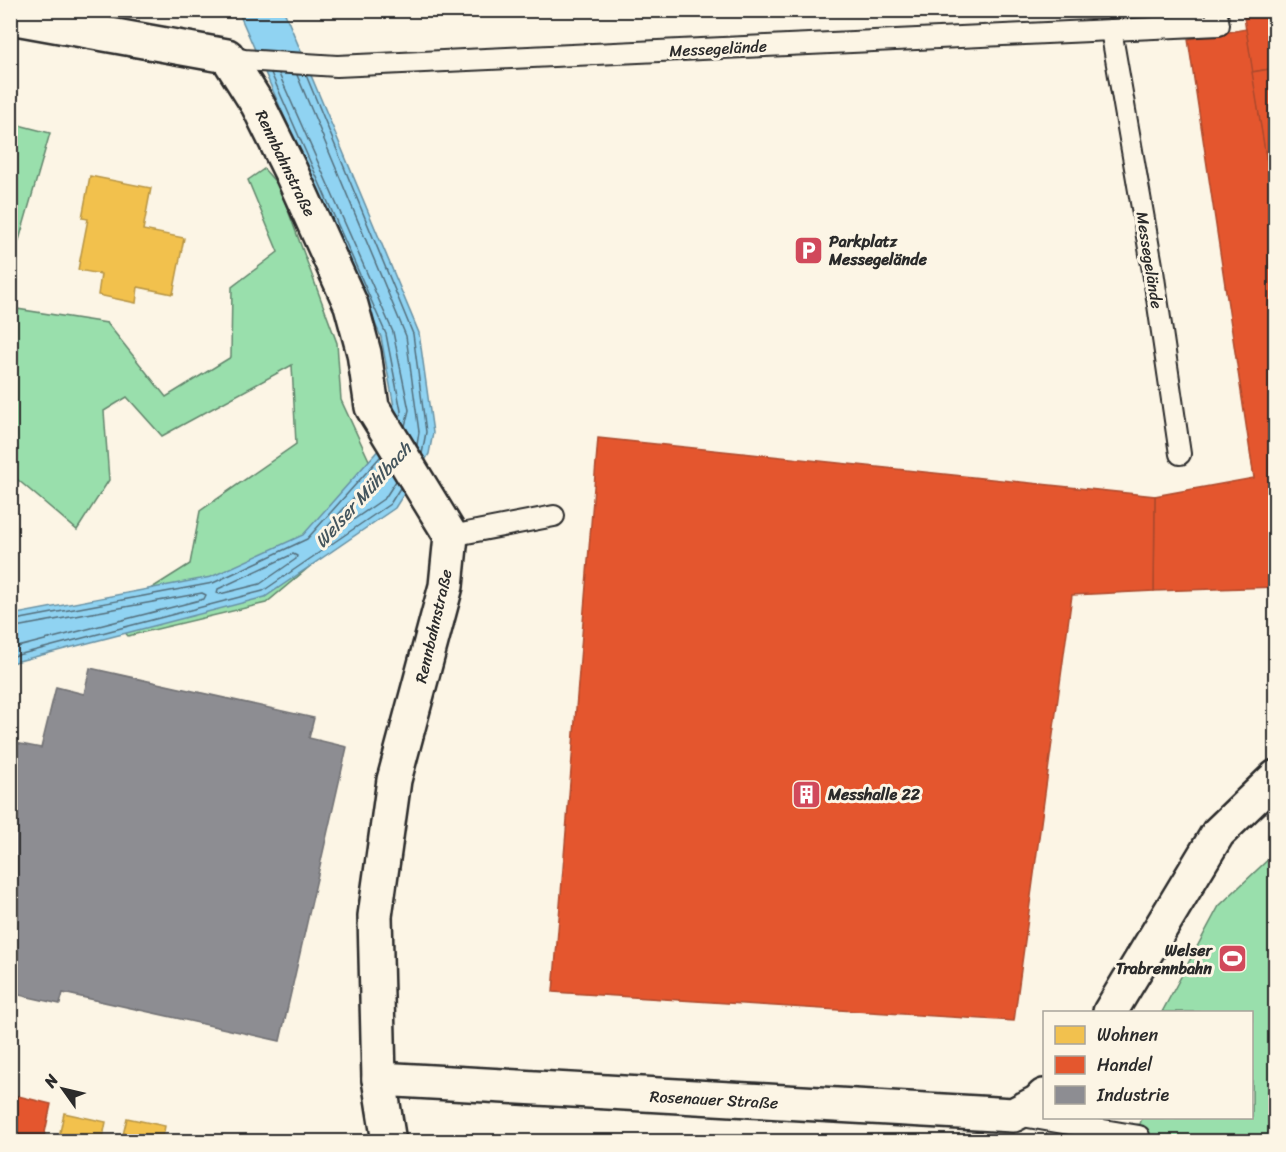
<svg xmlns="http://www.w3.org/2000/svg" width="1286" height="1152" viewBox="0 0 1286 1152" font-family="Sriracha,sans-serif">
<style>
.green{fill:#99dfac;stroke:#62856c;stroke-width:1.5}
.water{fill:#90d3f2;stroke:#6890a2;stroke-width:1.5}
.homes{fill:#f2c14e;stroke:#b69444;stroke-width:1.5}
.shops{fill:#e4572e;stroke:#ac4a2d;stroke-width:1.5}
.industry{fill:#8d8d92;stroke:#707073;stroke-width:1.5}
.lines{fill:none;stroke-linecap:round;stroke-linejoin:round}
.shore{stroke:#536e7b;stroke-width:1.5}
.lane-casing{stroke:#2b2b2b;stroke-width:24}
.street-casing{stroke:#2b2b2b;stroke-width:38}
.lane{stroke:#fcf5e5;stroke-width:20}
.street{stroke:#fcf5e5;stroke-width:33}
.labels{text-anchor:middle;stroke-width:6;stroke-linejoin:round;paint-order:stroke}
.street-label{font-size:16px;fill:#2b2b2b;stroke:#fcf5e5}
.poi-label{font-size:16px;font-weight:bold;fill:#2b2b2b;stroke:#fcf5e5;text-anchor:start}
.water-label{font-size:18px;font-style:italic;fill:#44555d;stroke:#fcf5e5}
</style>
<rect width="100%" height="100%" fill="#fcf5e5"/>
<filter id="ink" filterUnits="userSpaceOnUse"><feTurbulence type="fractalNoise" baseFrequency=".0167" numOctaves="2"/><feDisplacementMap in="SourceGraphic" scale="12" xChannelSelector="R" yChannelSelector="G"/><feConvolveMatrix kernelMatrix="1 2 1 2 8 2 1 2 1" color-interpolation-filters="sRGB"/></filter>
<g filter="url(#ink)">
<g class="green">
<polygon points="11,123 50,133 11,268 10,123"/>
<polygon points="264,169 279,186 337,343 341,400 388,501 266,603 128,636 109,615 190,564 200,511 296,444 292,365 162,436 127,397 104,411 109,480 77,530 11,474 10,308 107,323 166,397 231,357 232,287 278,252 248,180"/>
<polygon points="1275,853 1275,1141 1090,1142 1090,1130 1140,1124 1142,1118 1252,1118 1252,1012 1162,1012 1219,906"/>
</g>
<polygon class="water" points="238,11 284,11 419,333 433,433 429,454 395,508 265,597 11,663 11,615 211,577 303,535 381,447 395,412 381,337"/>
<g class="homes">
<polygon points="90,176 151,188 143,230 184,238 173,294 138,287 136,303 98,295 101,274 78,270 88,219 82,218"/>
<polygon points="64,1113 106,1122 102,1142 58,1142"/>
<polygon points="127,1118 165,1126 162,1142 123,1135"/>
</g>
<g class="shops">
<polygon points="1243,10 1276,10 1276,68 1252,72"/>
<polygon points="1246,29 1276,218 1276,587 1154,591 1155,496 1254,478 1188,39"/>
<polygon points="1276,68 1276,218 1252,72"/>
<polygon points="598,438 1155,496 1154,591 1072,595 1014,1021 553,992"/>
<polygon points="10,1094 51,1104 43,1142 10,1142"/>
</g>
<polygon class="industry" points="90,668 314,718 309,738 347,747 280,1041 63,993 60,1004 10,993 10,742 41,748 56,687 84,694"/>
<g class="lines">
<g class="shore">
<polyline points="271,73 386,334 401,411 400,418"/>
<polyline points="279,74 393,332 409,410 405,426"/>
<polyline points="297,75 406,336 419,432 417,445"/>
<polyline points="306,75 413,334 426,432 422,454"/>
<polyline points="385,463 320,535 320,539 324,540 385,498 396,481"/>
<polygon points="293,554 297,556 296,559 260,584 220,594 217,593 218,589"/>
<polyline points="10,621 213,583 307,539 381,456"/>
<polyline points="10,628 202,593 206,595 204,599 10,649"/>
<polyline points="10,657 263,591 390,504 400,488"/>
</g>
<defs>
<g id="lane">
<polyline points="1111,30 1153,271 1180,454"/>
<polyline points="227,56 244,60 337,66 1219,25 1216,10"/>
<polyline points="451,536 554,516"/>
<polyline points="1016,1115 1139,1136"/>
</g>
<g id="street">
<polyline points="10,17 227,56 258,105 291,172 351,305 364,353 372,407 451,536 446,586 394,780 375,916 379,1079 389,1142"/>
<polyline points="1110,1012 1218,833 1276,777"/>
<polyline points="379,1079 1013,1115 1038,1102 1044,1096"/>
</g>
</defs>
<use href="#lane" class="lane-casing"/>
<use href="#street" class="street-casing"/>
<use href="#lane" class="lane"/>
<use href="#street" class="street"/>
</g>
</g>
<defs>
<symbol id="parking-square" viewBox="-11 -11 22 22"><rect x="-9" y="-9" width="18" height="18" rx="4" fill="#d1495b" stroke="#fcf5e5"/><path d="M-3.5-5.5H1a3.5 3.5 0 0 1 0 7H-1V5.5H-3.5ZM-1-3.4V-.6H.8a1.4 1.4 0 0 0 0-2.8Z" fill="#fff"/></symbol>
<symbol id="building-square" viewBox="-11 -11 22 22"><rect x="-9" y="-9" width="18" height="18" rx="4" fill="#d1495b" stroke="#fcf5e5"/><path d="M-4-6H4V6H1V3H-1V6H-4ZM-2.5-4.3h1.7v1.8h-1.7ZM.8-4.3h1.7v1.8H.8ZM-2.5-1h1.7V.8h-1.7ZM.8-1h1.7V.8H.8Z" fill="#fff"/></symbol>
<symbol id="stadium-square" viewBox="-11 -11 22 22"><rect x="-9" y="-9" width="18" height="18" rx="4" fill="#d1495b" stroke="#fcf5e5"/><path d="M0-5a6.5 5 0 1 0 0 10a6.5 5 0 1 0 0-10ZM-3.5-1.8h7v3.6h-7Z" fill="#fff"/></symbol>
</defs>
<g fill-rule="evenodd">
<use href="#parking-square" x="792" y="234" width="33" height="33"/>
<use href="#building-square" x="790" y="778" width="33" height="33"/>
<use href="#stadium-square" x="1216" y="942" width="33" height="33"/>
</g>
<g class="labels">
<g class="street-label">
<text transform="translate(718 48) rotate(-3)" y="6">Messegelände</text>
<text transform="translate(286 163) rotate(64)" y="6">Rennbahnstraße</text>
<text transform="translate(1150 260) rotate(81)" y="6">Messegelände</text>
<text transform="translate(433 626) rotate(-77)" y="6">Rennbahnstraße</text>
<text transform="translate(714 1099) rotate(3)" y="6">Rosenauer Straße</text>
</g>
<g class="poi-label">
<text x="829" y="247">Parkplatz<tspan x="829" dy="18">Messegelände</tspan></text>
<text x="828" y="800">Messhalle 22</text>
<text x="1212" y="956" text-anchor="end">Welser<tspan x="1212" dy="18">Trabrennbahn</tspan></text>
</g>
<g class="water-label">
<text transform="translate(363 495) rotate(-48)" y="6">Welser Mühlbach</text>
</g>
</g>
<rect width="1286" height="1152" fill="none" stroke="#fcf5e5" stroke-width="36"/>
<rect x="18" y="18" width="1250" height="1116" fill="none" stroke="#2b2b2b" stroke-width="2" filter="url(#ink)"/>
<rect x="1043" y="1011" width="210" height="108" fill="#fcf5e5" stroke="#a8a49b" stroke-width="1.5"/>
<rect x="1055" y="1026" width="30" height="18" fill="#f2c14e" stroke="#a8a49b" stroke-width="1.5"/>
<text x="1097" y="1041" font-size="18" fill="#2b2b2b">Wohnen</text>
<rect x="1055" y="1056" width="30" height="18" fill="#e4572e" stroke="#a8a49b" stroke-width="1.5"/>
<text x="1097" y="1071" font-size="18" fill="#2b2b2b">Handel</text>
<rect x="1055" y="1086" width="30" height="18" fill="#8d8d92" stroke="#a8a49b" stroke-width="1.5"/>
<text x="1097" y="1101" font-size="18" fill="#2b2b2b">Industrie</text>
<g transform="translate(63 1089) rotate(304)" stroke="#fcf5e5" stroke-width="4.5" paint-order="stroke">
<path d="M0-4.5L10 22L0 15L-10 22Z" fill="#2b2b2b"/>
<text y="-9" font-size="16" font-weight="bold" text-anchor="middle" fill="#2b2b2b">N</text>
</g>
</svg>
